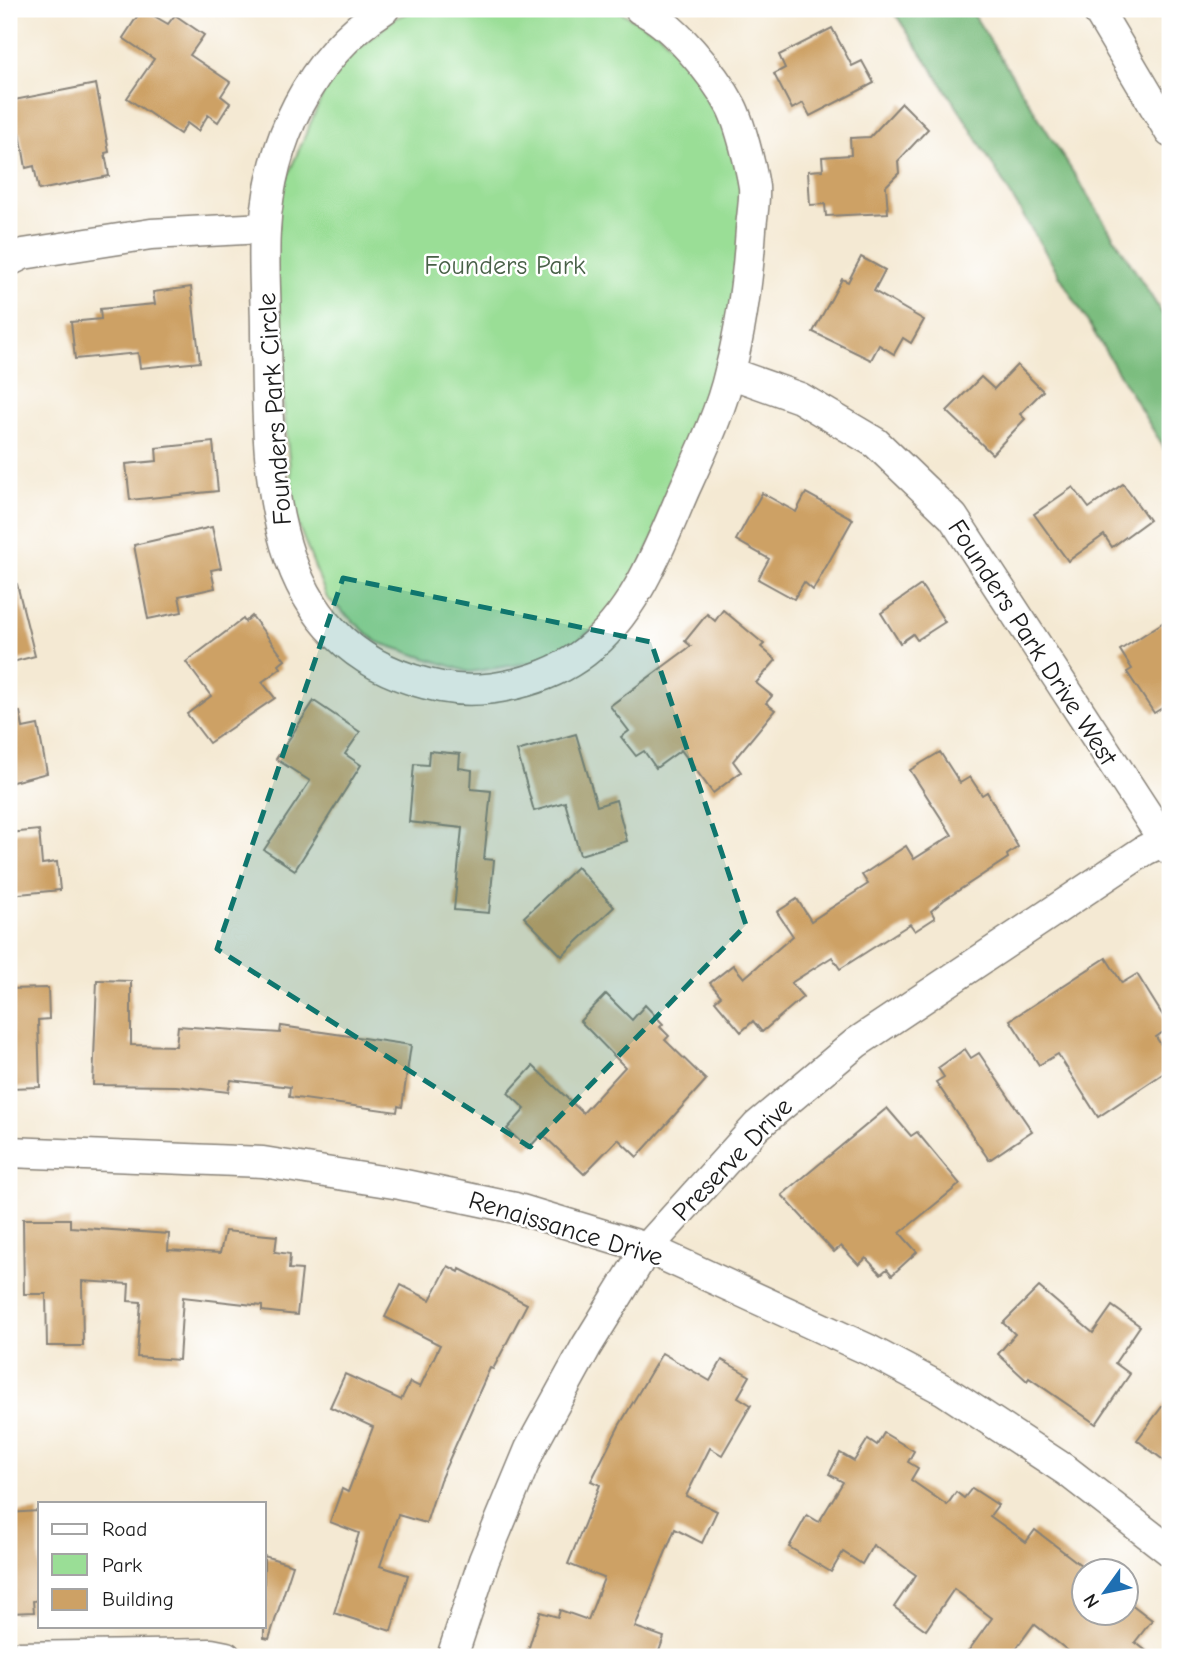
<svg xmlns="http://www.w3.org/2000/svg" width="1179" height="1666" viewBox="0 0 1179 1666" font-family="'Comic Neue',sans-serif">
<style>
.green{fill:#9ade96;stroke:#5b7d59;stroke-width:2}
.forest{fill:#7bbd7f;stroke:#4c6c4e;stroke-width:2}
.building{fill:#cda165}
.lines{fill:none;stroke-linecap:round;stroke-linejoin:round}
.minor-casing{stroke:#888278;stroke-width:33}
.minor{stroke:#fff;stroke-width:30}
.marked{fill:#0f766e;fill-opacity:0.2;stroke:#0f766e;stroke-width:5;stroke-dasharray:14 9;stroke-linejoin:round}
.labels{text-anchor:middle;stroke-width:5;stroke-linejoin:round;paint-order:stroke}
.park-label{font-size:26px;fill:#486047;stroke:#fff}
.street-label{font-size:26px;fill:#1c1c1c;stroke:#fff}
</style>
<rect width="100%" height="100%" fill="#fff"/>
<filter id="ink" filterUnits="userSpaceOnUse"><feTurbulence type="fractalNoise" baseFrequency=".0143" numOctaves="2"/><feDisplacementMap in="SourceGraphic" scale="14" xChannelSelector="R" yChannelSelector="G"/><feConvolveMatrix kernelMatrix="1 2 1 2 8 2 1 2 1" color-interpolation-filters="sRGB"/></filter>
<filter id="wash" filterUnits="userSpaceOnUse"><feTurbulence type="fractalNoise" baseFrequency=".00686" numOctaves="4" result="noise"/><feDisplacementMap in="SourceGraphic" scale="28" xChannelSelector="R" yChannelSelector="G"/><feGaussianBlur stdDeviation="1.57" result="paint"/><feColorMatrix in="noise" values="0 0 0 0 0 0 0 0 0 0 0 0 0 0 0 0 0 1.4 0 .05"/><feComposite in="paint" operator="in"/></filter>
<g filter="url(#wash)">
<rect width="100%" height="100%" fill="#f4e9d3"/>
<polygon class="green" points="418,9 615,9 659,33 728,104 749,188 730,376 621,607 554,659 469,672 377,642 327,598 295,517 265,228 333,71 395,18"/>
<polygon class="forest" points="892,9 970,9 1170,326 1170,458 963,116"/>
<g id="blocks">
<g class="building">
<polygon points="142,9 168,24 175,15 204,35 190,55 230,82 221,96 230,103 218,122 208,115 198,131 187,123 180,134 127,98 154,59 123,38"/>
<polygon points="832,28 852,66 862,61 874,83 810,116 803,103 792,109 774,74 785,68 779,55"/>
<polygon points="96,84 109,152 105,153 109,176 39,190 34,166 26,168 20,133 9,134 9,101"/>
<polygon points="902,103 928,129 898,161 899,173 886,186 888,213 826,216 825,204 810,205 808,171 823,170 822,157 851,155 850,138 870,137"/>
<polygon points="861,257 885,270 874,291 924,320 911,343 903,338 894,354 879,345 871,360 813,332 842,279 848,282"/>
<polygon points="191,287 200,362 140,368 138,353 75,359 71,322 101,319 100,309 155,304 153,292"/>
<polygon points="1017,365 1043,391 1020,414 1025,419 992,454 947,411 981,377 994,389"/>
<polygon points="213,442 218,491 130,500 126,464 157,461 156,448"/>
<polygon points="1123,484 1149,520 1112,547 1104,535 1068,561 1034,514 1073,487 1089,508"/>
<polygon points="762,493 796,512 806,493 853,519 813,590 804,582 794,599 758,579 769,559 736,540"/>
<polygon points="212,527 221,568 211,570 215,588 179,596 182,612 148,619 134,545"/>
<polygon points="17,584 35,656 9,663 9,585"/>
<polygon points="921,585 945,622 917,640 913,634 900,643 881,613"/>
<polygon points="723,610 764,644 761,647 776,660 756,683 772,696 766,703 775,710 733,761 741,772 713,793 681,750 656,768 644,751 636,756 621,737 629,731 610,706 691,646 685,641 707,614 715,621"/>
<polygon points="252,616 285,660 279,665 281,668 262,682 275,698 209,743 187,714 211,696 186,662 243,619 245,622"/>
<polygon points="1170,618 1170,703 1154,713 1127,672 1132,669 1120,650"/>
<polygon points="314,701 360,732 345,754 361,765 295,870 264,850 310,781 276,759"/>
<polygon points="20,712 23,728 38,725 47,773 9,783 9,713"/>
<polygon points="576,734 597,806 616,800 627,841 580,855 565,802 534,811 517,751"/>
<polygon points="429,751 460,754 459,768 472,770 471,789 491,791 484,859 494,860 489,913 454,910 462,828 409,822 414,764 428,765"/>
<polygon points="940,752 960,783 970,777 982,795 987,792 1018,847 1007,855 1008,858 944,900 931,911 935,918 915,931 910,924 840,969 832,957 791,983 803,997 762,1032 753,1021 741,1032 715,1001 721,996 710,983 733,965 744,978 793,936 777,912 797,899 811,921 868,884 862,875 906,846 914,859 952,835 910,770"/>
<polygon points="39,830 42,864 57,862 60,890 9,895 9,833"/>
<polygon points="577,867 614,907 562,956 524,917"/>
<polygon points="1106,958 1122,983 1137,974 1170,1027 1156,1037 1170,1059 1170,1069 1098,1117 1058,1054 1039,1065 1010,1020"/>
<polygon points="97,980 131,981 131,1045 176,1046 178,1026 280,1033 281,1026 411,1045 402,1107 398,1106 397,1112 289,1097 290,1087 231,1080 228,1092 176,1086 93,1085"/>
<polygon points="48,988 49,1019 38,1020 40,1087 9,1088 9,989"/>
<polygon points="606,994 632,1020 645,1005 663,1024 660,1027 669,1036 665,1040 706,1080 637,1157 618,1139 584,1174 542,1134 528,1149 507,1129 525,1109 508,1093 533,1066 583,1113 625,1067 580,1021"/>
<polygon points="965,1049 971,1058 979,1053 1032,1131 989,1160 936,1082 944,1077 938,1068"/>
<polygon points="887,1108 911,1136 917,1132 960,1184 900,1233 917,1252 892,1275 887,1269 881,1274 866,1258 859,1265 841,1246 834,1252 782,1195"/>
<polygon points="23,1219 70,1219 70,1227 169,1234 168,1250 220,1253 225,1231 277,1236 275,1252 290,1254 289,1269 302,1270 297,1315 262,1311 262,1306 183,1297 179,1360 137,1357 141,1302 128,1301 129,1284 82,1281 83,1346 47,1346 46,1294 24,1294"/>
<polygon points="448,1266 459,1272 460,1269 527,1304 493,1369 490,1368 440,1480 426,1523 398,1515 380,1566 408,1575 391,1631 334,1613 359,1533 330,1522 342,1489 348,1492 373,1427 330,1407 345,1374 401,1400 410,1382 420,1387 440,1345 385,1317 401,1285 430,1300"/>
<polygon points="1039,1287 1093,1333 1112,1306 1140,1326 1115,1363 1130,1374 1096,1424 1029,1378 1027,1381 998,1354 1015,1334 1003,1323"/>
<polygon points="662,1353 710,1381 722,1360 750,1376 738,1397 751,1405 722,1455 710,1448 686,1496 717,1511 702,1543 675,1529 635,1627 664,1637 657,1657 526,1657 540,1612 558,1617 560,1610 588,1620 604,1578 568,1564 600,1485 591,1481 619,1426"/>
<polygon points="1170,1396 1170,1465 1137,1440"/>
<polygon points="884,1433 914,1451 908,1462 918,1468 911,1480 947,1505 956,1492 964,1498 972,1488 998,1505 990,1516 1026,1542 1035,1530 1090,1572 1084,1572 1084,1614 1126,1614 1126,1600 1152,1620 1135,1642 1154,1657 1076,1657 1034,1624 1010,1657 964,1657 992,1618 954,1589 926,1630 894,1607 916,1575 873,1545 862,1564 843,1552 831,1572 789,1547 807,1515 819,1522 843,1482 829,1474 840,1453 854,1461 868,1439 877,1445"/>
<polygon points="38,1511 40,1600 33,1601 34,1612 9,1613 9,1513"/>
<polygon points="264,1556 293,1565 269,1639 264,1638"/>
</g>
</g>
</g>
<g filter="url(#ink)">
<use href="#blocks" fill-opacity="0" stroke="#888278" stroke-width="2"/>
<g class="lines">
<defs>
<g id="minor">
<path d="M384 9C309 58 270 142 265 230 263 264 266 298 266 332 268 476 263 652 441 687 486 696 548 681 585 652 636 613 660 545 685 488 702 451 721 411 730 371 742 324 748 276 751 229 752 215 755 200 754 187 751 167 740 123 731 106 714 74 672 23 640 9"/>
<polyline points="1097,9 1170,132"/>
<polyline points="9,261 23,254 151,234 265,228"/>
<polyline points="730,373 800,398 876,443 953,517 1170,850"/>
<polyline points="9,1152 263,1162 400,1184 515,1208 647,1248 869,1350 944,1390 1067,1471 1170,1551"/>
<polyline points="17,1657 211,1654 226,1657"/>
<polyline points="452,1657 484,1560 530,1449 586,1347 647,1248 757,1126 856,1043 1145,850 1170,838"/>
</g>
</defs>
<use href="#minor" class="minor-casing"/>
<use href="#minor" class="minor"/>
</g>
</g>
<path class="marked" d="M343 578 651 642 746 925 530 1147 217 949Z"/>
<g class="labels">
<g class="park-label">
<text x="505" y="274">Founders Park</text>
</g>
<g class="street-label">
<text transform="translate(274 409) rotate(-94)" y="9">Founders Park Circle</text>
<text transform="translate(1033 642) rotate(57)" y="9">Founders Park Drive West</text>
<text transform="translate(732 1159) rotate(-46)" y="9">Preserve Drive</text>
<text transform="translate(566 1228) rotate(17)" y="9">Renaissance Drive</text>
</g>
</g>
<rect width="1179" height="1666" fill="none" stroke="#fff" stroke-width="35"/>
<rect x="38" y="1502" width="228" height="126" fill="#ffffff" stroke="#a4a4a4" stroke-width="2"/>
<rect x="52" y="1524" width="35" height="10" fill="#ffffff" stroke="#a4a4a4" stroke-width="2"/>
<text x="102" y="1536" font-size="21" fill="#1c1c1c">Road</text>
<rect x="52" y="1554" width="35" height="21" fill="#9ade96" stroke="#a4a4a4" stroke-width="2"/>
<text x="102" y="1572" font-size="21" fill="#1c1c1c">Park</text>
<rect x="52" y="1589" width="35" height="21" fill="#cda165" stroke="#a4a4a4" stroke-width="2"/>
<text x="102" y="1606" font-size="21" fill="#1c1c1c">Building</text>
<g transform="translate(1105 1592) rotate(237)"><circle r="33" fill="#ffffff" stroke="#a4a4a4" stroke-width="2"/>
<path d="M0-5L12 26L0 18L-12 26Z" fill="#1f6fb2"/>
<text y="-10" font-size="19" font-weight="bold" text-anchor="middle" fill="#1c1c1c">N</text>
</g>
</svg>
